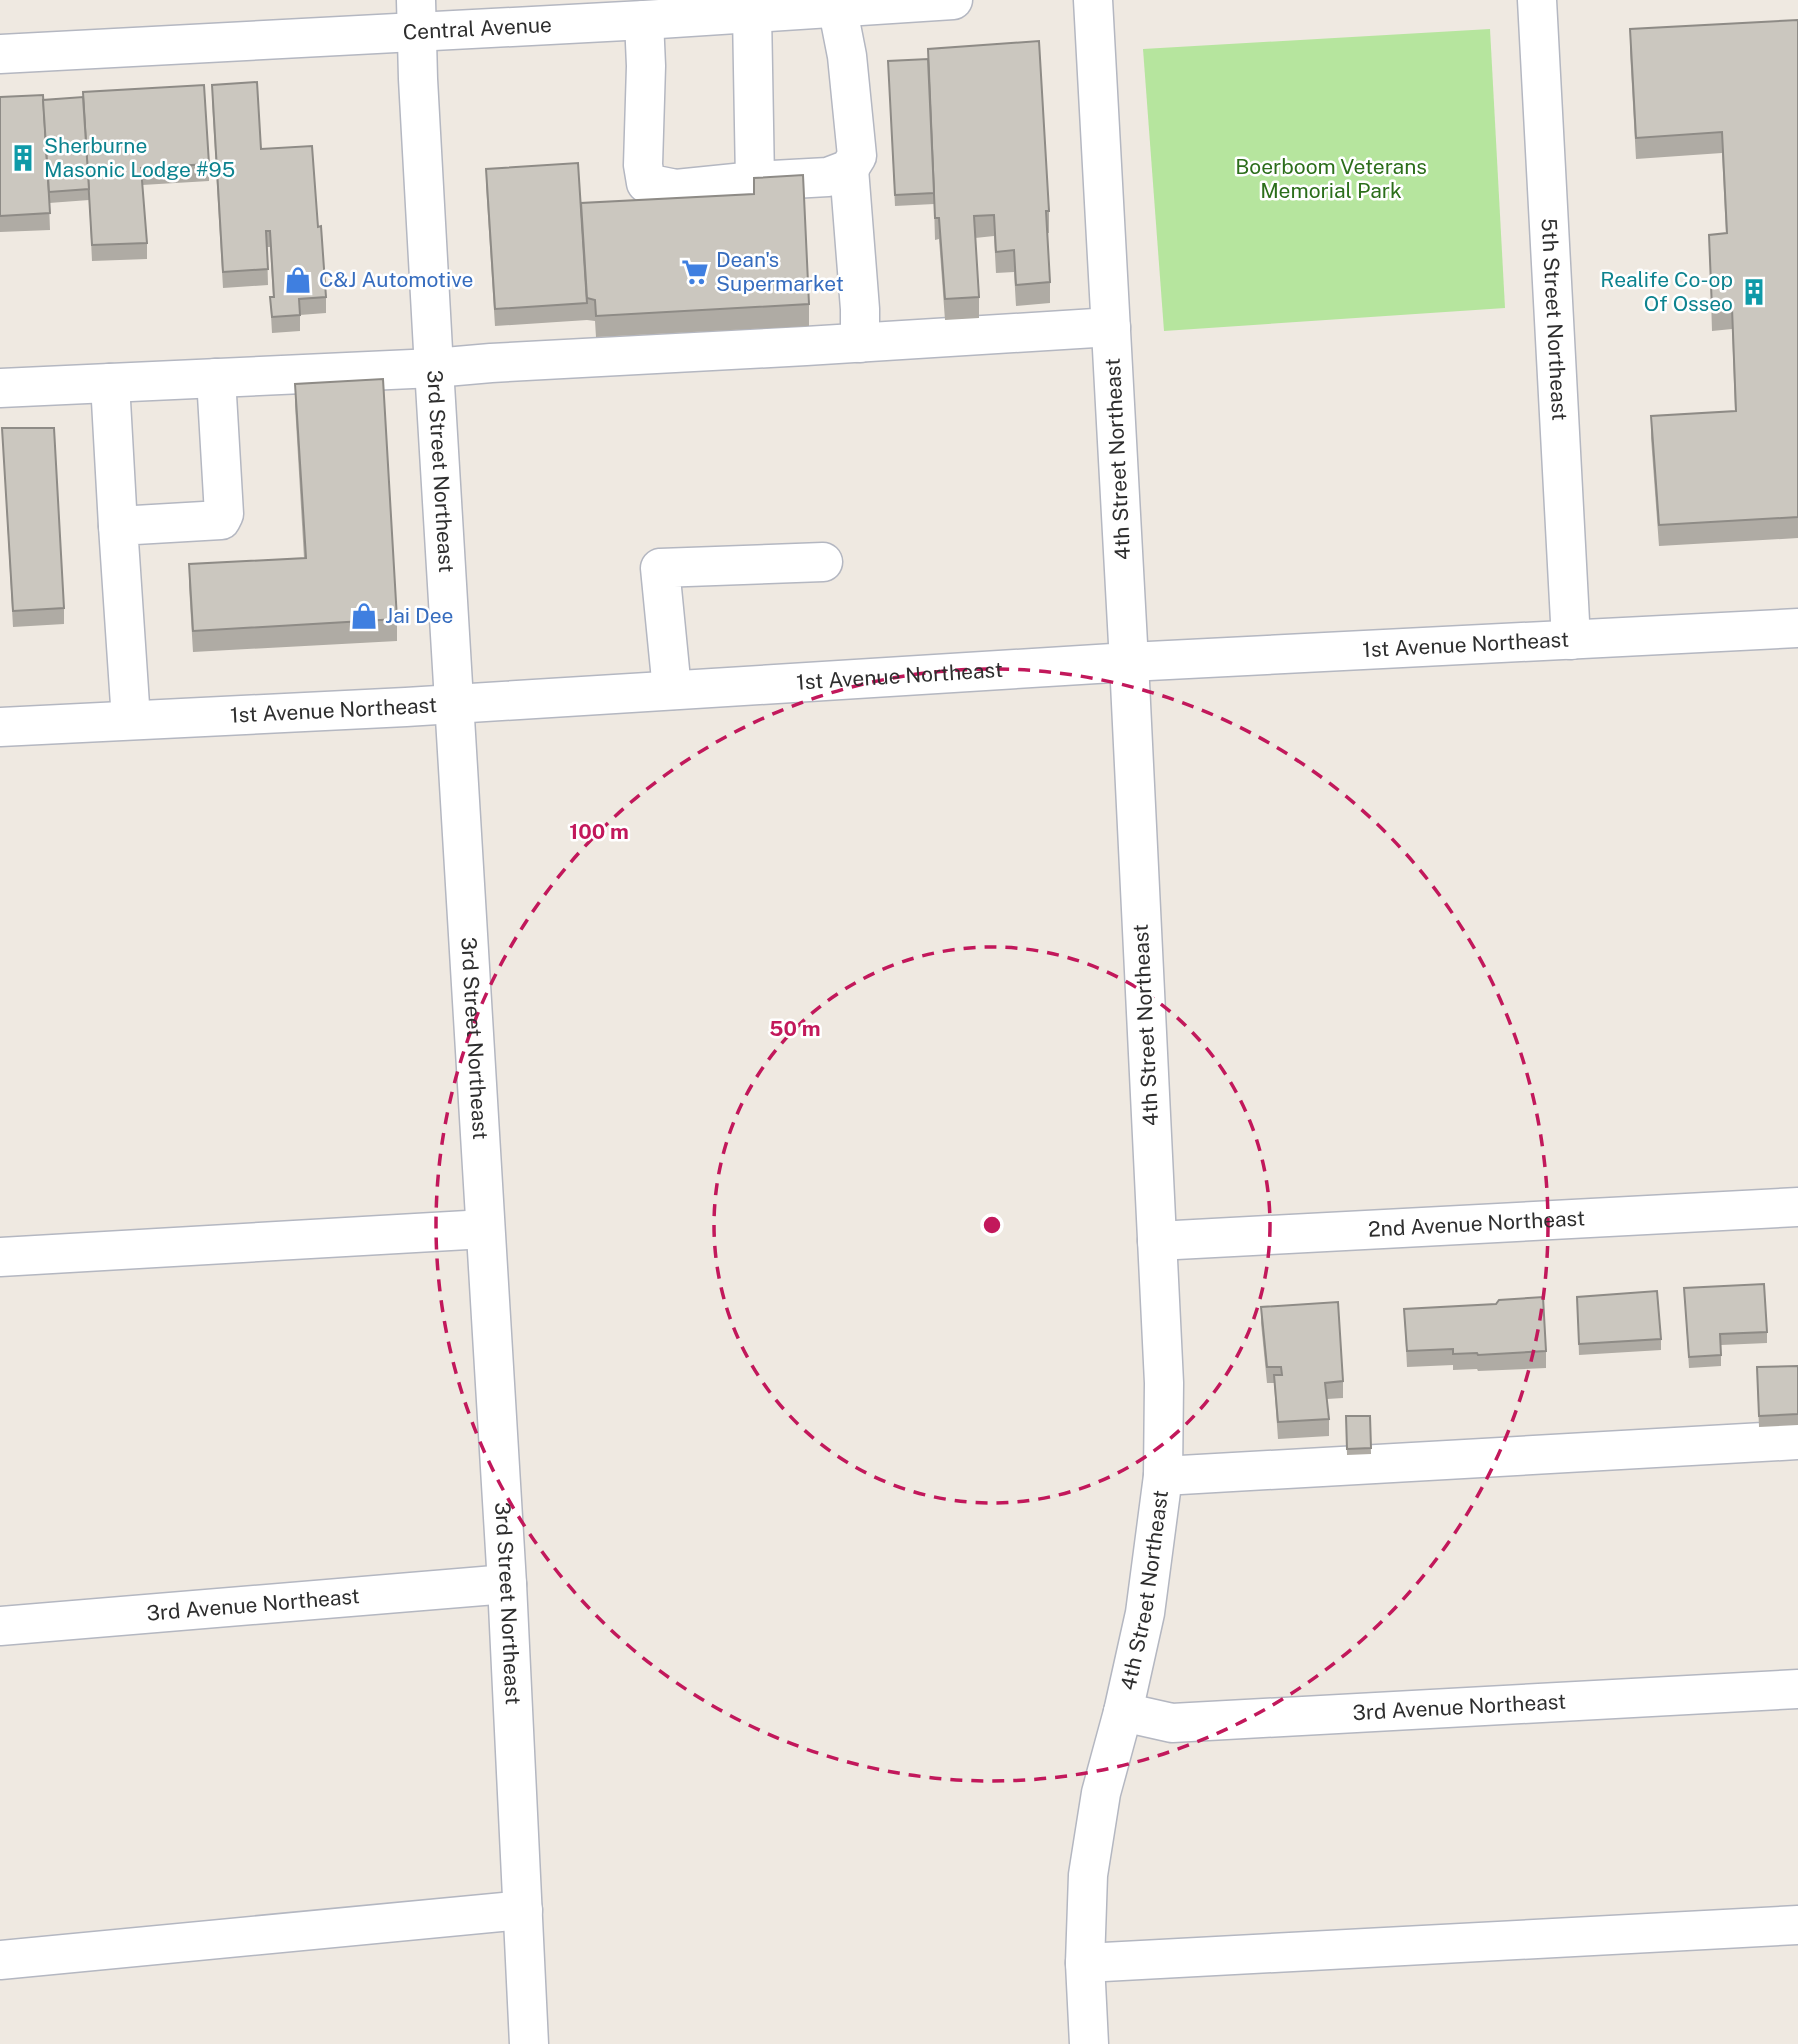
<svg xmlns="http://www.w3.org/2000/svg" width="1798" height="2044" viewBox="0 0 1798 2044" font-family="'Public Sans',sans-serif">
<style>
.green{fill:#b6e59e}
.lines{fill:none;stroke-linecap:round;stroke-linejoin:round}
.minor-casing{stroke:#b4b7c1;stroke-width:41}
.minor{stroke:#fff;stroke-width:38}
.wall{fill:#afaba4}
.building{fill:#cbc7bf;stroke:#8e8b86;stroke-width:2}
.ring{fill:none;stroke:#c2185b;stroke-width:3.5;stroke-dasharray:12 9}
.labels{text-anchor:middle;stroke-width:5;stroke-linejoin:round;paint-order:stroke}
.street-label{font-size:21px;fill:#2e2e2e;stroke:#fff}
.culture-label{font-size:21px;fill:#0d838f;stroke:#fff;text-anchor:start}
.park-label{font-size:21px;fill:#2c6e1b;stroke:#fff}
.shop-label{font-size:21px;fill:#366cbe;stroke:#fff;text-anchor:start}
.centre{fill:#c2185b;stroke:#fff;stroke-width:3.5}
.ring-label{font-size:21px;text-anchor:middle;font-weight:bold;fill:#c2185b;stroke:#fff;stroke-width:5;stroke-linejoin:round;paint-order:stroke}
</style>
<rect width="100%" height="100%" fill="#efe9e1"/>
<polygon class="green" points="1490,29 1505,308 1164,331 1143,49"/>
<g class="lines">
<defs>
<g id="minor">
<path id="s1" d="M416 0 418 79 434 368 507 1584 529 2044"/>
<path id="s2" d="M1537 0 1571 640"/>
<polyline points="752,13 755,181"/>
<polyline points="644,20 646,66 643,165 646,183 676,189 755,181 828,177 849,169 857,156 847,56 836,0"/>
<path id="s3" d="M0 54 644 20 953 0"/>
<polyline points="849,169 860,309 860,343"/>
<polyline points="110,383 118,526"/>
<polyline points="0,388 434,368 491,363 806,346 1111,327"/>
<polyline points="672,690 660,568 823,562"/>
<polyline points="131,720 118,526 221,520 224,514 216,378"/>
<path id="s4" d="M0 727 406 707 1129 662 1798 628"/>
<path id="s5" d="M1157 1241 1798 1207"/>
<polyline points="0,1257 485,1229"/>
<polyline points="1163,1476 1798,1440"/>
<path id="s6" d="M0 1626 507 1584"/>
<path id="s7" d="M1123 1712 1172 1723 1798 1689"/>
<polyline points="0,1960 523,1910"/>
<polyline points="1085,1963 1798,1925"/>
<path id="s8" d="M1089 2044 1085 1963 1088 1875 1101 1793 1123 1712 1145 1613 1163 1476 1164 1383 1129 662 1093 0"/>
</g>
</defs>
<use href="#minor" class="minor-casing"/>
<use href="#minor" class="minor"/>
</g>
<g class="wall">
<polygon points="1798,20 1798,538 1659,546 1651,438 1651,416 1735,411 1732,329 1712,331 1709,235 1726,234 1722,153 1636,159 1630,51 1630,29"/>
<polygon points="888,61 1049,211 1049,233 1047,233 1050,282 1050,303 1016,306 1014,272 996,273 994,236 975,238 979,297 979,318 945,320 939,239 935,240 934,204 895,206"/>
<polygon points="212,85 318,227 326,297 326,313 300,315 300,331 272,333 270,297 273,297 270,247 267,247 268,285 223,288 212,101"/>
<polygon points="0,97 43,100 209,164 209,181 142,185 147,243 147,259 92,261 89,198 89,200 49,203 50,230 0,232"/>
<polygon points="486,169 581,211 809,304 809,326 596,337 595,321 587,320 495,326 486,185"/>
<polygon points="295,384 397,619 397,641 193,652 189,586 189,564 304,558 295,405"/>
<polygon points="2,428 64,608 64,624 13,627"/>
<polygon points="1684,1288 1767,1332 1767,1343 1721,1345 1721,1366 1689,1368"/>
<polygon points="1577,1297 1661,1339 1661,1350 1579,1355"/>
<polygon points="1261,1307 1343,1381 1343,1398 1327,1399 1329,1419 1329,1436 1278,1439 1274,1383 1267,1383 1261,1323"/>
<polygon points="1404,1309 1546,1351 1546,1368 1478,1371 1477,1369 1453,1370 1453,1365 1407,1367"/>
<polygon points="1798,1366 1798,1425 1759,1427 1757,1378"/>
<polygon points="1346,1416 1370,1416 1371,1454 1347,1455"/>
</g>
<g class="building">
<polygon points="1798,20 1798,517 1659,525 1651,416 1736,411 1732,308 1712,309 1709,235 1727,233 1722,132 1636,138 1630,29"/>
<polygon points="1039,41 1049,211 1046,211 1050,282 1016,285 1014,250 996,252 994,215 974,216 979,297 945,299 939,218 935,218 928,49"/>
<polygon points="928,59 934,193 895,195 888,61"/>
<polygon points="257,82 261,149 312,146 318,227 321,226 326,297 299,299 300,315 272,317 270,297 274,297 270,231 266,231 268,269 223,272 212,85"/>
<polygon points="204,85 209,164 141,168 147,243 92,245 83,92"/>
<polygon points="43,95 50,213 0,216 0,97"/>
<polygon points="83,97 89,189 49,192 43,100"/>
<polygon points="578,163 587,303 495,309 486,169"/>
<polygon points="803,175 809,304 596,316 595,300 587,298 581,203 754,194 754,178"/>
<polygon points="383,379 397,619 193,631 189,564 306,558 295,384"/>
<polygon points="2,428 54,428 64,608 13,611"/>
<polygon points="1764,1284 1767,1332 1720,1334 1721,1355 1689,1357 1684,1288"/>
<polygon points="1657,1291 1661,1339 1579,1344 1577,1297"/>
<polygon points="1543,1297 1546,1351 1478,1355 1477,1353 1453,1354 1453,1349 1407,1351 1404,1309 1496,1304 1499,1300"/>
<polygon points="1338,1302 1343,1381 1325,1383 1329,1419 1278,1422 1274,1375 1282,1375 1281,1367 1267,1367 1261,1307"/>
<polygon points="1798,1366 1798,1414 1759,1416 1757,1367"/>
<polygon points="1346,1416 1370,1416 1371,1448 1347,1449"/>
</g>
<g class="ring">
<circle cx="992" cy="1225" r="278"/>
<circle cx="992" cy="1225" r="556"/>
</g>
<defs>
<symbol id="building-bare" viewBox="-9 -9 18 18"><path d="M-4-6H4V6H1V3H-1V6H-4ZM-2.5-4.3h1.7v1.8h-1.7ZM.8-4.3h1.7v1.8H.8ZM-2.5-1h1.7V.8h-1.7ZM.8-1h1.7V.8H.8Z" fill="#0f9aa8" stroke="#fff" stroke-width="2.5" paint-order="stroke"/></symbol>
<symbol id="supermarket-bare" viewBox="-9 -9 18 18"><path d="M-6-5.5h2.5l.6 2H6L4.5 2H-2.5L-4.4-4H-6ZM-1.5 3.2a1.3 1.3 0 1 0 .1 0ZM3 3.2a1.3 1.3 0 1 0 .1 0Z" fill="#3f7fe0" stroke="#fff" stroke-width="2.5" paint-order="stroke"/></symbol>
<symbol id="shop-bare" viewBox="-9 -9 18 18"><path d="M-5-2.5h2.3a2.7 3.5 0 0 1 5.4 0H5L5.5 6h-11ZM-1.5-2.5h3a1.5 2.3 0 0 0-3 0Z" fill="#3f7fe0" stroke="#fff" stroke-width="2.5" paint-order="stroke"/></symbol>
</defs>
<g fill-rule="evenodd">
<use href="#building-bare" x="4" y="139" width="38" height="38"/>
<use href="#supermarket-bare" x="676" y="253" width="38" height="38"/>
<use href="#shop-bare" x="279" y="261" width="38" height="38"/>
<use href="#building-bare" x="1735" y="273" width="38" height="38"/>
<use href="#shop-bare" x="345" y="597" width="38" height="38"/>
</g>
<g class="labels">
<g class="street-label">
<text dy="7" stroke="none"><textPath href="#s3" startOffset="478">Central Avenue</textPath></text>
<text dy="7" stroke="none"><textPath href="#s2" startOffset="320">5th Street Northeast</textPath></text>
<text transform="translate(1118 459) rotate(-93)" y="7">4th Street Northeast</text>
<text dy="7" stroke="none"><textPath href="#s1" startOffset="472">3rd Street Northeast</textPath></text>
<text dy="7" stroke="none"><textPath href="#s4" startOffset="1468">1st Avenue Northeast</textPath></text>
<text dy="7" stroke="none"><textPath href="#s4" startOffset="901">1st Avenue Northeast</textPath></text>
<text dy="7" stroke="none"><textPath href="#s4" startOffset="334">1st Avenue Northeast</textPath></text>
<text transform="translate(1146 1025) rotate(-93)" y="7">4th Street Northeast</text>
<text dy="7" stroke="none"><textPath href="#s1" startOffset="1040">3rd Street Northeast</textPath></text>
<text dy="7" stroke="none"><textPath href="#s5" startOffset="320">2nd Avenue Northeast</textPath></text>
<text dy="7" stroke="none"><textPath href="#s8" startOffset="460">4th Street Northeast</textPath></text>
<text dy="7" stroke="none"><textPath href="#s1" startOffset="1606">3rd Street Northeast</textPath></text>
<text dy="7" stroke="none"><textPath href="#s6" startOffset="254">3rd Avenue Northeast</textPath></text>
<text dy="7" stroke="none"><textPath href="#s7" startOffset="338">3rd Avenue Northeast</textPath></text>
</g>
<g class="culture-label">
<text x="44" y="153">Sherburne<tspan x="44" dy="24">Masonic Lodge #95</tspan></text>
<text x="1733" y="287" text-anchor="end">Realife Co-op<tspan x="1733" dy="24">Of Osseo</tspan></text>
</g>
<g class="park-label">
<text x="1331" y="174">Boerboom Veterans<tspan x="1331" dy="24">Memorial Park</tspan></text>
</g>
<g class="shop-label">
<text x="716" y="267">Dean's<tspan x="716" dy="24">Supermarket</tspan></text>
<text x="319" y="287">C&amp;J Automotive</text>
<text x="385" y="623">Jai Dee</text>
</g>
</g>
<circle cx="992" cy="1225" r="10" class="centre"/>
<g class="ring-label">
<text x="599" y="839">100 m</text>
<text x="795" y="1036">50 m</text>
</g>
</svg>
